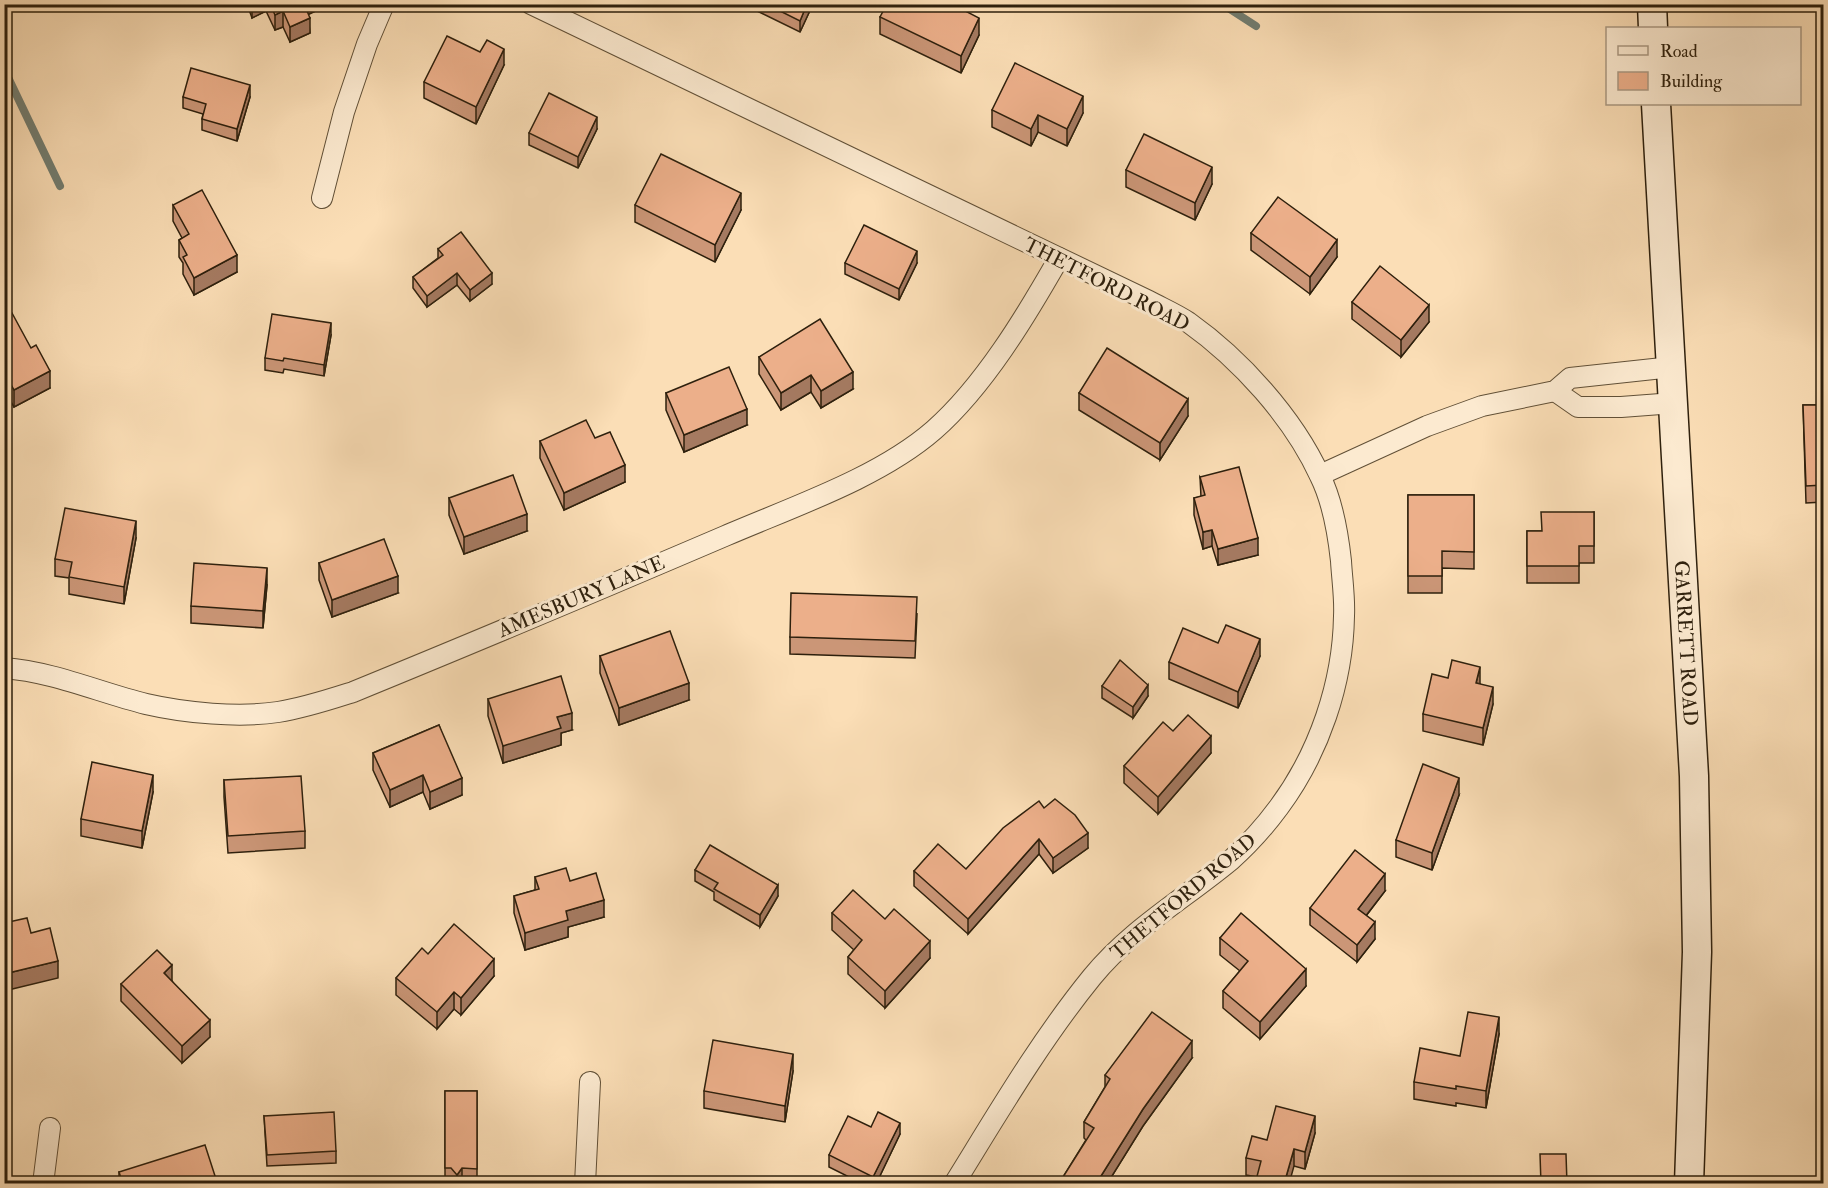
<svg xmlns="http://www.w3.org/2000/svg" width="1828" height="1188" viewBox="0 0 1828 1188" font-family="'IM FELL Double Pica',serif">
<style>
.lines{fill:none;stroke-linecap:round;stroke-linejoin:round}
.stream{stroke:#727d71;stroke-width:8}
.street-casing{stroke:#615037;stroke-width:22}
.secondary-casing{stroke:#2e200d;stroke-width:31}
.street{stroke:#fcead0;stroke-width:20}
.secondary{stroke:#fcead0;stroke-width:28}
.wall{fill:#cb9677;stroke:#2e200d;stroke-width:1.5}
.shaded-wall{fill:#a57a61;stroke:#2e200d;stroke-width:1.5}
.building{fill:#ecaf8a;stroke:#2e200d;stroke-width:1.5}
.labels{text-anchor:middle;stroke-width:6;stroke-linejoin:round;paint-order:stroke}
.street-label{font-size:20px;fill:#2e200d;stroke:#fcead0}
</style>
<rect width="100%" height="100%" fill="#fbdeb6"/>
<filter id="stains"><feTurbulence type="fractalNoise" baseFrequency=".00333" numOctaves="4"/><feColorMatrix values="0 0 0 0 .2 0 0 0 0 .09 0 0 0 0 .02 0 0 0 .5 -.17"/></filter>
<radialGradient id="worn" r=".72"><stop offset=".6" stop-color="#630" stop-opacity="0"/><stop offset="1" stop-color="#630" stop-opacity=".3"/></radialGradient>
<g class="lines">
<g class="stream">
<polyline points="1222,4 1256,26"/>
<polyline points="4,69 60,186"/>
</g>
<defs>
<g id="street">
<path d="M531 4 1149 301C1162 308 1176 314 1188 322 1240 359 1293 417 1320 476 1333 502 1338 533 1341 561 1342 579 1345 598 1344 616 1343 683 1319 753 1279 807 1265 826 1249 844 1231 860 1184 899 1131 929 1092 977 1040 1041 998 1113 954 1184"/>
<polyline points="322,198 344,112 367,44 384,4"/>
<polyline points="1555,391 1578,407 1621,407 1674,403"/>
<polyline points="1320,475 1427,426 1482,406 1555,391 1570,378 1672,367"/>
<path d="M4 668C54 672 98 692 146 704 185 713 239 718 278 712 304 708 328 700 353 692 478 641 601 589 725 536 792 507 879 478 934 430 984 386 1026 316 1059 258"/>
<polyline points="43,1184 50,1128"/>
<polyline points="585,1184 590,1082"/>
</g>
<g id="secondary">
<polyline points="1652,4 1653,28"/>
<path id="s1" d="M1656 104 1694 776 1697 952 1689 1184"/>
</g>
</defs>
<use href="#street" class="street-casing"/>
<use href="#secondary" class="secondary-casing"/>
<use href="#street" class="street"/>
<use href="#secondary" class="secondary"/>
</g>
<g class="wall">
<polygon points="247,4 320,4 320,9 308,14 310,33 290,42 283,27 275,30 266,11 252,18"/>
<polygon points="757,4 813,4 800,32 757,11"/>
<polygon points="880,17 979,35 961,73 880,34"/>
<polygon points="504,65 476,124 424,98 424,82"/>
<polygon points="183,97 250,97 237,141 202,130 202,119 203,114 183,108"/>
<polygon points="992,110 1083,113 1067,146 1038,132 1031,146 992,127"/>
<polygon points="597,129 578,168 529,145 529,133"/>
<polygon points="1126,170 1212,184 1195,220 1126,187"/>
<polygon points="173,205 237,272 194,295 183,274 183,263 179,257 179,240 182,238 173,221"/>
<polygon points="635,205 741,210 715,262 635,222"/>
<polygon points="1251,233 1337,257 1310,294 1251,250"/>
<polygon points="438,249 492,284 470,301 457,285 427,307 413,288 413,277 438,258"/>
<polygon points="845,263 917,263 899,300 845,274"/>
<polygon points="1352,302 1429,322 1401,357 1352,319"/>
<polygon points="4,318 50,388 14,407 4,390"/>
<polygon points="331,335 324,376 284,369 283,373 265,370 265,358"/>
<polygon points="759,357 853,389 821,408 811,392 781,410 759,374"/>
<polygon points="666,393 747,425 684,452 666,410"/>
<polygon points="1079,393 1188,416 1160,460 1079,410"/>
<polygon points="1803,405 1824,405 1824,502 1806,503"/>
<polygon points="595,438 625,482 564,510 540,458 540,441"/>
<polygon points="1200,477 1258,555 1218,565 1212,546 1203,549 1194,515 1194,498 1201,497"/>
<polygon points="1408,495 1474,495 1474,569 1442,568 1442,593 1408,593"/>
<polygon points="449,498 527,531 464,554 449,515"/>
<polygon points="1594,512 1594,563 1579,563 1579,583 1527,583 1527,531 1542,531"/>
<polygon points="136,538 124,604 69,594 69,578 55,576 55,559"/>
<polygon points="319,563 398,593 332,617 319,580"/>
<polygon points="267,585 263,628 191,623 191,606"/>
<polygon points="917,614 915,658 790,654 790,637"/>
<polygon points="1218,643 1260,656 1238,708 1169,679 1169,662"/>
<polygon points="600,656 689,700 619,725 600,673"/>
<polygon points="1448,678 1480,684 1493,704 1483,745 1423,731 1423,714"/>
<polygon points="1102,686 1148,696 1133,718 1102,698"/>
<polygon points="488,699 572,730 561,733 561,745 503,763 488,716"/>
<polygon points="439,725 462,795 430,809 423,792 390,807 373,770 373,753"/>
<polygon points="1173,731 1211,753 1158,814 1124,783 1124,766"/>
<polygon points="224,780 305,831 305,848 228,853 224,797"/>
<polygon points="153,792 142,848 81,836 81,819"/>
<polygon points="1459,795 1432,870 1396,857 1396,840"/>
<polygon points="1044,808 1088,848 1053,873 1039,854 968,934 914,886 914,871 966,869"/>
<polygon points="695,870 778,896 760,927 714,900 714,892 695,881"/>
<polygon points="535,877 570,881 604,917 568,927 568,937 525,950 514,913 514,896 535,890"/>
<polygon points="1385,891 1366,916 1375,939 1357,962 1310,925 1310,908"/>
<polygon points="832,913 885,919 930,958 885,1008 848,974 848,957 854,950 832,930"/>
<polygon points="1220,938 1306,986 1260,1039 1223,1008 1223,991 1240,971 1220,955"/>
<polygon points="428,954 494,976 461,1015 454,1009 437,1029 396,995 396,978"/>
<polygon points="172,981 210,1037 182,1063 121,1001 121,984"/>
<polygon points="1499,1034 1486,1108 1456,1103 1456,1106 1414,1099 1414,1082"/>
<polygon points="1192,1058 1143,1126 1107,1184 1063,1184 1063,1177 1086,1140 1084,1138 1084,1122 1105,1087 1105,1075"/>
<polygon points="793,1071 785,1122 704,1108 704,1091"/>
<polygon points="445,1091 477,1091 477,1180 462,1180 459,1184 454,1184 451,1180 445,1180"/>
<polygon points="264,1116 336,1151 336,1163 267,1166"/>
<polygon points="871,1127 900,1134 876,1184 863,1184 829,1167 829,1155"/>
<polygon points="1315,1133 1305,1169 1294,1166 1257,1177 1246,1175 1246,1158 1267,1140"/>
<polygon points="119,1172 216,1184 119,1184"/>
</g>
<g class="shaded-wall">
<polygon points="252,4 266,4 266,11 252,18"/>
<polygon points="303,4 320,4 320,9 303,17"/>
<polygon points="807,4 813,4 800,32 800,21"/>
<polygon points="283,11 283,27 275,30 275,15"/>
<polygon points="310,18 310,33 290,42 290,27"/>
<polygon points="979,18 979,35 961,73 961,56"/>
<polygon points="504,49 504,65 476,124 476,107"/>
<polygon points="250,85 250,97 237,141 237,129"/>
<polygon points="1083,96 1083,113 1067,146 1067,129"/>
<polygon points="1038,115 1038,132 1031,146 1031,129"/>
<polygon points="597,117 597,129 578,168 578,157"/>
<polygon points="1212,167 1212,184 1195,220 1195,203"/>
<polygon points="741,193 741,210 715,262 715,245"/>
<polygon points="1337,240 1337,257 1310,294 1310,277"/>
<polygon points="917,251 917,263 899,300 899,289"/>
<polygon points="237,255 237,272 194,295 194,278"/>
<polygon points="457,273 457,285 427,307 427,296"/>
<polygon points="492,273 492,284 470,301 470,290"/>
<polygon points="1429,305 1429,322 1401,357 1401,340"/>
<polygon points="331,323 331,335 324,376 324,365"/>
<polygon points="50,371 50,388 14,407 14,390"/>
<polygon points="853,372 853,389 821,408 821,391"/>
<polygon points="811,375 811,392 781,410 781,393"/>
<polygon points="1188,399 1188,416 1160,460 1160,443"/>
<polygon points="747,409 747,425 684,452 684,435"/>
<polygon points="625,465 625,482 564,510 564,493"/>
<polygon points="527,514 527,531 464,554 464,537"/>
<polygon points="136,521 136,538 124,604 124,587"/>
<polygon points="1212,530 1212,546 1203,549 1203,532"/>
<polygon points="1258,538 1258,555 1218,565 1218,549"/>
<polygon points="267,568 267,585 263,628 263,611"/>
<polygon points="398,576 398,593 332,617 332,600"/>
<polygon points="1260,639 1260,656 1238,708 1238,692"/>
<polygon points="1480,667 1480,684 1476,683"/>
<polygon points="689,683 689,700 619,725 619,708"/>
<polygon points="1148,685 1148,696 1133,718 1133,707"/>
<polygon points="1493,687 1493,704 1483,745 1483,728"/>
<polygon points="572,713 572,730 561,733 561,745 503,763 503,746 557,717"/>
<polygon points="1211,736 1211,753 1158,814 1158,797"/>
<polygon points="153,775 153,792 142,848 142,831"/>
<polygon points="423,775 423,792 390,807 390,790"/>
<polygon points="462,778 462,795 430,809 430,792"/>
<polygon points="1459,778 1459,795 1432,870 1432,853"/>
<polygon points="1088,833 1088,848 1053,873 1053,858"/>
<polygon points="1039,839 1039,854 968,934 968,919"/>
<polygon points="1385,874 1385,891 1358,926 1358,909"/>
<polygon points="778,885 778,896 760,927 760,915"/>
<polygon points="604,900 604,917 568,927 568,937 525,950 525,933 566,911"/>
<polygon points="1375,922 1375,939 1357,962 1357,945"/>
<polygon points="930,941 930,958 885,1008 885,991"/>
<polygon points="494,959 494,976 461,1015 461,998"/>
<polygon points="58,961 58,978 4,991 4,974"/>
<polygon points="172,965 172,982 164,973"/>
<polygon points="1306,969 1306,986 1260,1039 1260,1022"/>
<polygon points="454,992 454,1009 437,1029 437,1012"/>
<polygon points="1499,1017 1499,1034 1486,1108 1486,1091"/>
<polygon points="210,1020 210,1037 182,1063 182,1046"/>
<polygon points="1192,1041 1192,1058 1143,1126 1107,1184 1096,1184 1143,1109"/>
<polygon points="793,1054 793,1071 785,1122 785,1106"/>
<polygon points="1315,1116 1315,1133 1305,1169 1305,1152"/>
<polygon points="900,1123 900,1134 876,1184 873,1184 873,1177"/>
<polygon points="1294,1149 1294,1166 1289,1184 1284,1184"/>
<polygon points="462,1168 462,1180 459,1184 457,1184 457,1175"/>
<polygon points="216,1179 216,1184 200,1184"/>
</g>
<g class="building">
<polygon points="270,4 304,4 310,18 290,27 283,11 275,15"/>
<polygon points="766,4 807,4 800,21"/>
<polygon points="887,4 952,4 979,18 961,56 880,17"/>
<polygon points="447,36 480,52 487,40 504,49 476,107 424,82"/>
<polygon points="1015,63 1083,96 1067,129 1038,115 1031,129 992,110"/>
<polygon points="191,68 250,85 237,129 202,119 206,104 183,97"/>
<polygon points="549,93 597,117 578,157 529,133"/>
<polygon points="1144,134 1212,167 1195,203 1126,170"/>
<polygon points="661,154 741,193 715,245 635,205"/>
<polygon points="202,190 237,255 194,278 183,257 187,255 179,240 189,234 173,205"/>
<polygon points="1278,197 1337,240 1310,277 1251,233"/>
<polygon points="864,225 917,251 899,289 845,263"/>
<polygon points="461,232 492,273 470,290 457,273 427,296 413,277 443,255 438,249"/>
<polygon points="1380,266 1429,305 1401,340 1352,302"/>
<polygon points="12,313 31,348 36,345 50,371 14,390 4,373 4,318"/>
<polygon points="272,314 331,323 324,365 284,358 283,361 265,358"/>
<polygon points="820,319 853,372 821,391 811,375 781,393 759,357"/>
<polygon points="1107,348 1188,399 1160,443 1079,393"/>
<polygon points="729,367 747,409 684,435 666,393"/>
<polygon points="1803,405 1824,405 1824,485 1806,486"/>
<polygon points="586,420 595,438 610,432 625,465 564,493 540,441"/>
<polygon points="1239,467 1258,538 1218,549 1212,530 1203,532 1194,498 1205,495 1200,477"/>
<polygon points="513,475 527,514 464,537 449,498"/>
<polygon points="1408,495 1474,495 1474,552 1442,551 1442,576 1408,576"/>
<polygon points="65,508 136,521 124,587 69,577 72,562 55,559"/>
<polygon points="1541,512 1594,512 1594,546 1579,546 1579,566 1527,566 1527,531 1542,531"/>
<polygon points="384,539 398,576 332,600 319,563"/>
<polygon points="194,563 267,568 263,611 191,606"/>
<polygon points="791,593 917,597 915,641 790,637"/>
<polygon points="1226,625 1260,639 1238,692 1169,662 1183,628 1218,643"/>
<polygon points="670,631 689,683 619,708 600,656"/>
<polygon points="1120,660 1148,685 1133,707 1102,686"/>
<polygon points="1452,660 1480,667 1476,683 1493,687 1483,728 1423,714 1432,674 1448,678"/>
<polygon points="561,676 572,713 557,717 561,728 503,746 488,699"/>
<polygon points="1188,715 1211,736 1158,797 1124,766 1163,722 1173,731"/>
<polygon points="439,725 462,778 430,792 423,775 390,790 373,753"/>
<polygon points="92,762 153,775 142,831 81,819"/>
<polygon points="1423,764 1459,778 1432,853 1396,840"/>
<polygon points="301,776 305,831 228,836 224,780"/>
<polygon points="1055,799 1075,815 1088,833 1053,858 1039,839 968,919 914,871 938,844 966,869 1003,828 1039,801 1044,808"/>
<polygon points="710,845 778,885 760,915 714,889 718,883 695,870"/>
<polygon points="1355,850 1385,874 1358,909 1375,922 1357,945 1310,908"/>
<polygon points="566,868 570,881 596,873 604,900 566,911 568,920 525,933 514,896 539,889 535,877"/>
<polygon points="853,890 885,919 894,909 930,941 885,991 848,957 862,940 832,913"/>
<polygon points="1241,913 1306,969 1260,1022 1223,991 1248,961 1220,938"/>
<polygon points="27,918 31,933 50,928 58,961 4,974 4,923"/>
<polygon points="454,924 494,959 461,998 454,992 437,1012 396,978 422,948 428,954"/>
<polygon points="157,950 172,965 164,973 210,1020 182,1046 121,984"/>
<polygon points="1152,1012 1192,1041 1143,1109 1096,1184 1073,1184 1063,1177 1094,1128 1084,1122 1110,1079 1105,1075"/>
<polygon points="1468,1012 1499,1017 1486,1091 1456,1086 1456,1089 1414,1082 1420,1048 1460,1056"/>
<polygon points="713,1040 793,1054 785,1106 704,1091"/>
<polygon points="445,1091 477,1091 477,1169 462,1168 457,1175 451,1168 445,1168"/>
<polygon points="1276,1106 1315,1116 1305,1152 1294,1149 1284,1184 1255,1184 1261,1161 1246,1158 1252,1136 1267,1140"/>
<polygon points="334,1112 336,1151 267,1155 264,1116"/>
<polygon points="878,1112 900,1123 873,1177 829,1155 848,1116 871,1127"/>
<polygon points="205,1145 216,1179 200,1184 123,1184 119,1172"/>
<polygon points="1540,1154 1566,1154 1567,1184 1541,1184"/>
</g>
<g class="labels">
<g class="street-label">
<text transform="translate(1107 284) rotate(27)" y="7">THETFORD ROAD</text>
<text transform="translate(581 596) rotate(-23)" y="7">AMESBURY LANE</text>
<text dy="7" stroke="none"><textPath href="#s1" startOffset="540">GARRETT ROAD</textPath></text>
<text transform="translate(1183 896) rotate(-40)" y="7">THETFORD ROAD</text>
</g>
</g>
<rect width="1828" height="1188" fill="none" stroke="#fbdeb6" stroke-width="24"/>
<rect x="6" y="6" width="1816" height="1176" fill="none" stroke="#2e200d" stroke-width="3"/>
<rect x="12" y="12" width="1804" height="1164" fill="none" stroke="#2e200d" stroke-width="1.5"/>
<rect x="1606" y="27" width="195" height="78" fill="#fcead0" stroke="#aa9982" stroke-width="1.5"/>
<rect x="1618" y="46" width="30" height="9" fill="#fcead0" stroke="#aa9982" stroke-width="1.5"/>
<text x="1660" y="57" font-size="18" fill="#2e200d">Road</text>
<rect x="1618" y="72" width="30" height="18" fill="#ecaf8a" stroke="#aa9982" stroke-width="1.5"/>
<text x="1660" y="87" font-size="18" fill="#2e200d">Building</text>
<rect width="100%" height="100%" filter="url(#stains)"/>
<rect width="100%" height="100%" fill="url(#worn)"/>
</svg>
